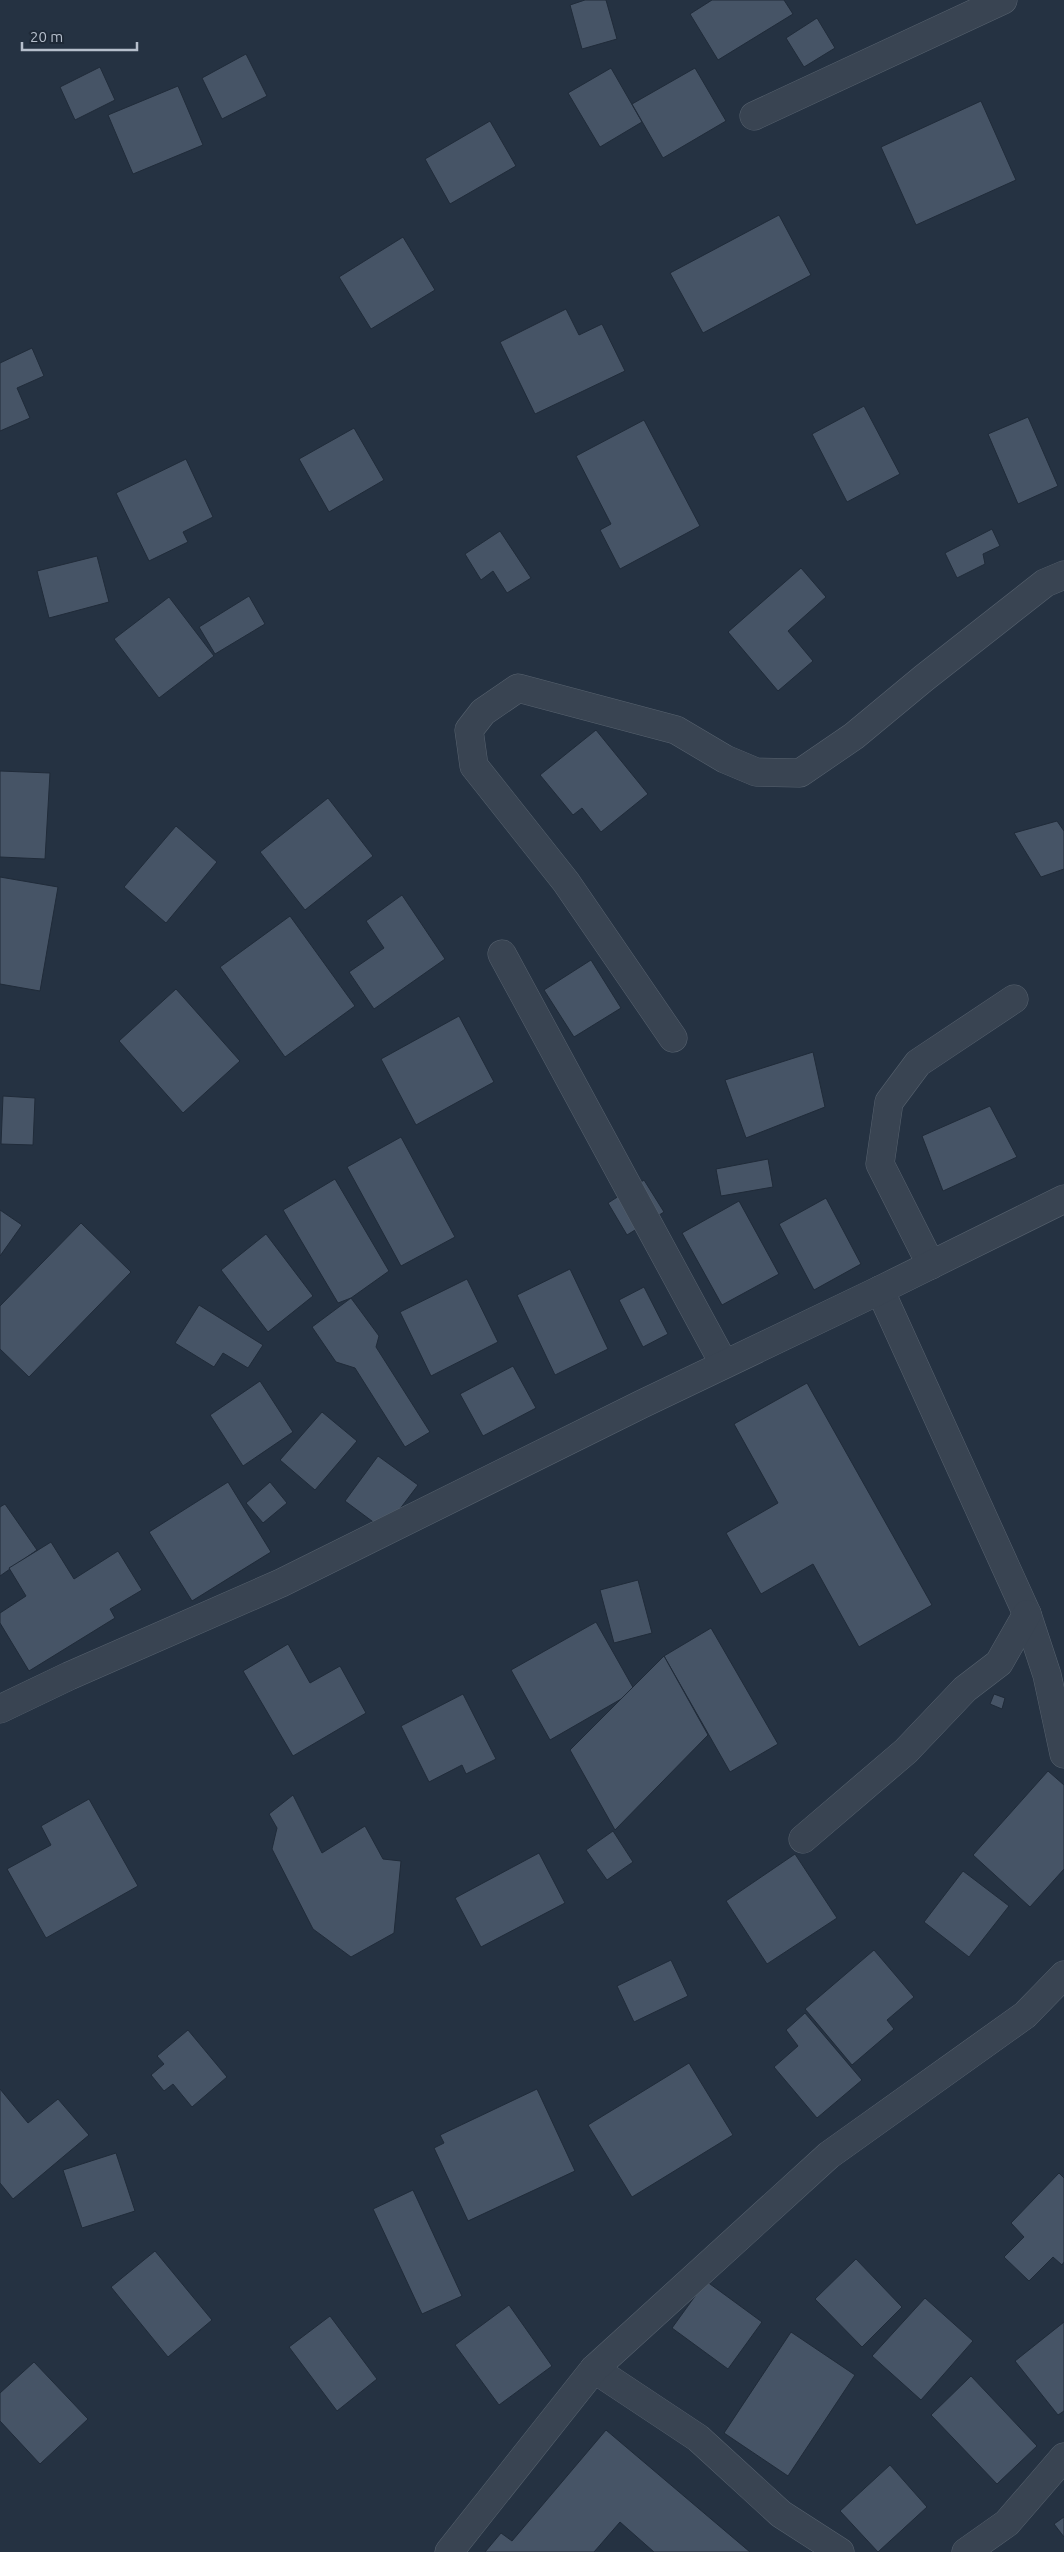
<svg xmlns="http://www.w3.org/2000/svg" width="1064" height="2552" viewBox="0 0 1064 2552" font-family="Ubuntu,sans-serif">
<style>
.building{fill:#465466;stroke:#202b39}
.lines{fill:none;stroke-linecap:round;stroke-linejoin:round}
.minor-casing{stroke:#57626f;stroke-width:29}
.minor{stroke:#394452;stroke-width:28}
</style>
<rect width="100%" height="100%" fill="#253242"/>
<g class="building">
<polygon points="585,0 606,0 617,39 582,49 570,5"/>
<polygon points="712,0 784,0 793,14 718,60 690,14"/>
<polygon points="817,18 835,48 804,67 786,38"/>
<polygon points="246,54 267,96 222,119 202,78"/>
<polygon points="100,67 115,100 75,120 60,87"/>
<polygon points="611,68 642,122 600,147 568,93"/>
<polygon points="695,68 726,121 663,158 632,104"/>
<polygon points="178,86 203,145 133,174 108,115"/>
<polygon points="981,101 1016,180 916,225 881,147"/>
<polygon points="490,121 516,166 450,204 425,159"/>
<polygon points="779,215 811,275 703,333 670,273"/>
<polygon points="403,237 435,290 371,329 339,277"/>
<polygon points="566,309 579,335 602,324 625,371 535,414 500,342"/>
<polygon points="32,348 44,376 17,388 30,418 0,431 0,363"/>
<polygon points="864,406 900,474 847,502 812,434"/>
<polygon points="1028,417 1058,486 1018,504 988,434"/>
<polygon points="644,420 700,526 620,569 600,530 611,524 576,456"/>
<polygon points="354,428 384,480 329,512 299,459"/>
<polygon points="186,459 213,517 183,532 188,542 149,561 116,493"/>
<polygon points="992,529 1000,546 983,554 985,564 957,578 945,553"/>
<polygon points="500,531 531,578 507,593 493,571 481,580 465,554"/>
<polygon points="97,556 109,602 49,618 37,571"/>
<polygon points="801,568 826,597 788,631 813,661 778,691 728,632"/>
<polygon points="249,596 265,624 215,654 199,627"/>
<polygon points="169,597 214,656 159,698 114,639"/>
<polygon points="596,730 648,794 601,832 582,808 573,815 540,775"/>
<polygon points="0,771 50,773 45,859 0,857"/>
<polygon points="328,798 373,856 305,910 260,852"/>
<polygon points="1057,821 1064,831 1064,869 1041,877 1014,833"/>
<polygon points="176,826 217,862 166,923 124,887"/>
<polygon points="0,877 58,887 40,991 0,984"/>
<polygon points="402,895 445,959 374,1009 349,972 384,948 366,921"/>
<polygon points="290,916 355,1006 285,1057 220,967"/>
<polygon points="591,960 621,1008 574,1037 544,990"/>
<polygon points="176,989 240,1061 183,1113 119,1041"/>
<polygon points="459,1016 494,1082 416,1125 381,1059"/>
<polygon points="813,1052 825,1107 746,1138 725,1080"/>
<polygon points="3,1096 35,1098 33,1145 1,1144"/>
<polygon points="990,1106 1017,1157 943,1191 922,1136"/>
<polygon points="401,1137 455,1237 401,1266 347,1167"/>
<polygon points="768,1159 773,1187 721,1196 716,1169"/>
<polygon points="335,1179 389,1271 351,1298 338,1303 283,1210"/>
<polygon points="644,1180 664,1212 627,1235 608,1203"/>
<polygon points="826,1198 861,1264 814,1290 779,1224"/>
<polygon points="739,1201 779,1274 722,1305 682,1233"/>
<polygon points="0,1210 22,1225 0,1256"/>
<polygon points="81,1223 131,1272 29,1377 0,1349 0,1306"/>
<polygon points="266,1234 313,1296 268,1332 221,1270"/>
<polygon points="570,1269 608,1349 555,1375 517,1295"/>
<polygon points="467,1279 498,1342 431,1376 400,1312"/>
<polygon points="644,1287 668,1334 643,1347 619,1300"/>
<polygon points="351,1298 379,1336 376,1347 430,1432 405,1447 355,1368 336,1362 312,1327"/>
<polygon points="199,1305 263,1345 248,1368 223,1353 214,1367 175,1343"/>
<polygon points="513,1366 536,1408 483,1436 460,1394"/>
<polygon points="260,1381 293,1432 243,1466 210,1415"/>
<polygon points="807,1383 932,1605 859,1647 813,1564 761,1594 726,1533 778,1503 734,1424"/>
<polygon points="322,1412 357,1441 315,1490 280,1460"/>
<polygon points="378,1456 418,1485 384,1530 345,1501"/>
<polygon points="228,1482 271,1552 192,1601 149,1532"/>
<polygon points="270,1482 287,1503 263,1523 246,1503"/>
<polygon points="5,1504 37,1550 0,1576 0,1507"/>
<polygon points="51,1542 74,1579 118,1551 142,1590 110,1609 115,1618 29,1671 0,1623 0,1613 26,1596 9,1568"/>
<polygon points="638,1580 652,1633 614,1643 600,1590"/>
<polygon points="596,1622 635,1691 550,1740 511,1670"/>
<polygon points="711,1628 778,1744 730,1772 664,1656"/>
<polygon points="288,1644 310,1683 340,1666 366,1713 293,1756 243,1671"/>
<polygon points="664,1656 708,1735 615,1830 570,1750"/>
<polygon points="463,1694 496,1759 466,1774 462,1765 429,1782 401,1726"/>
<polygon points="994,1694 1005,1698 1002,1709 990,1704"/>
<polygon points="1048,1771 1064,1785 1064,1869 1030,1907 973,1855"/>
<polygon points="293,1795 322,1853 365,1826 383,1859 401,1861 394,1933 351,1957 313,1929 272,1849 277,1828 269,1814"/>
<polygon points="89,1799 138,1886 46,1938 7,1869 51,1845 41,1826"/>
<polygon points="613,1831 633,1862 607,1880 586,1850"/>
<polygon points="539,1853 565,1903 481,1947 455,1898"/>
<polygon points="795,1854 837,1918 767,1964 726,1901"/>
<polygon points="963,1871 1009,1906 969,1957 924,1922"/>
<polygon points="874,1950 914,1997 887,2020 894,2029 852,2065 805,2009"/>
<polygon points="671,1960 688,1996 634,2022 617,1986"/>
<polygon points="805,2013 862,2080 817,2118 774,2067 798,2046 786,2030"/>
<polygon points="188,2030 227,2077 192,2107 173,2084 164,2091 151,2075 164,2064 157,2056"/>
<polygon points="689,2063 733,2135 632,2197 588,2125"/>
<polygon points="0,2089 28,2123 58,2099 89,2135 13,2199 0,2183"/>
<polygon points="537,2089 575,2171 468,2221 434,2148 444,2143 440,2135"/>
<polygon points="116,2153 135,2211 82,2228 63,2170"/>
<polygon points="1059,2173 1064,2178 1064,2262 1062,2265 1053,2257 1029,2281 1004,2257 1024,2237 1011,2223"/>
<polygon points="413,2190 462,2296 422,2314 373,2209"/>
<polygon points="155,2251 212,2320 168,2357 111,2287"/>
<polygon points="856,2259 902,2307 862,2347 815,2299"/>
<polygon points="706,2281 762,2322 728,2369 672,2328"/>
<polygon points="925,2298 973,2341 921,2400 872,2356"/>
<polygon points="509,2305 552,2366 499,2405 455,2345"/>
<polygon points="330,2316 377,2379 337,2411 289,2347"/>
<polygon points="1064,2322 1064,2411 1058,2415 1015,2361"/>
<polygon points="791,2332 855,2375 788,2476 724,2433"/>
<polygon points="34,2362 88,2419 40,2464 0,2421 0,2393"/>
<polygon points="971,2376 1037,2446 997,2484 931,2415"/>
<polygon points="606,2430 750,2552 654,2552 620,2522 594,2552 485,2552 501,2533 512,2541"/>
<polygon points="890,2465 927,2507 878,2552 840,2511"/>
<polygon points="1064,2517 1064,2537 1054,2524"/>
</g>
<g class="lines">
<defs>
<g id="minor">
<polyline points="754,116 1003,0"/>
<polyline points="502,954 724,1364"/>
<polyline points="673,1038 566,882 474,766 469,730 483,712 518,688 676,730 725,759 756,772 800,773 854,736 924,678 1045,583 1064,575"/>
<polyline points="931,1265 880,1164 889,1102 918,1063 1014,999"/>
<polyline points="880,1290 1027,1614 1047,1675 1064,1754"/>
<polyline points="0,1709 69,1676 281,1583 642,1404 880,1290 1064,1199"/>
<polyline points="803,1839 906,1751 965,1689 999,1663 1027,1614"/>
<polyline points="594,2369 698,2438 781,2514 840,2552"/>
<polyline points="449,2552 594,2369 829,2155 1025,2015 1064,1975"/>
<polyline points="966,2552 1007,2523 1064,2457"/>
</g>
</defs>
<use href="#minor" class="minor-casing"/>
<use href="#minor" class="minor"/>
</g>
<path d="M22 42v8h115v-8" fill="none" stroke="#b6bfcc" stroke-width="2.5"/>
<text x="30" y="42" font-size="15" fill="#b6bfcc" stroke="#1e2937" stroke-width="4" paint-order="stroke">20 m</text>
</svg>
